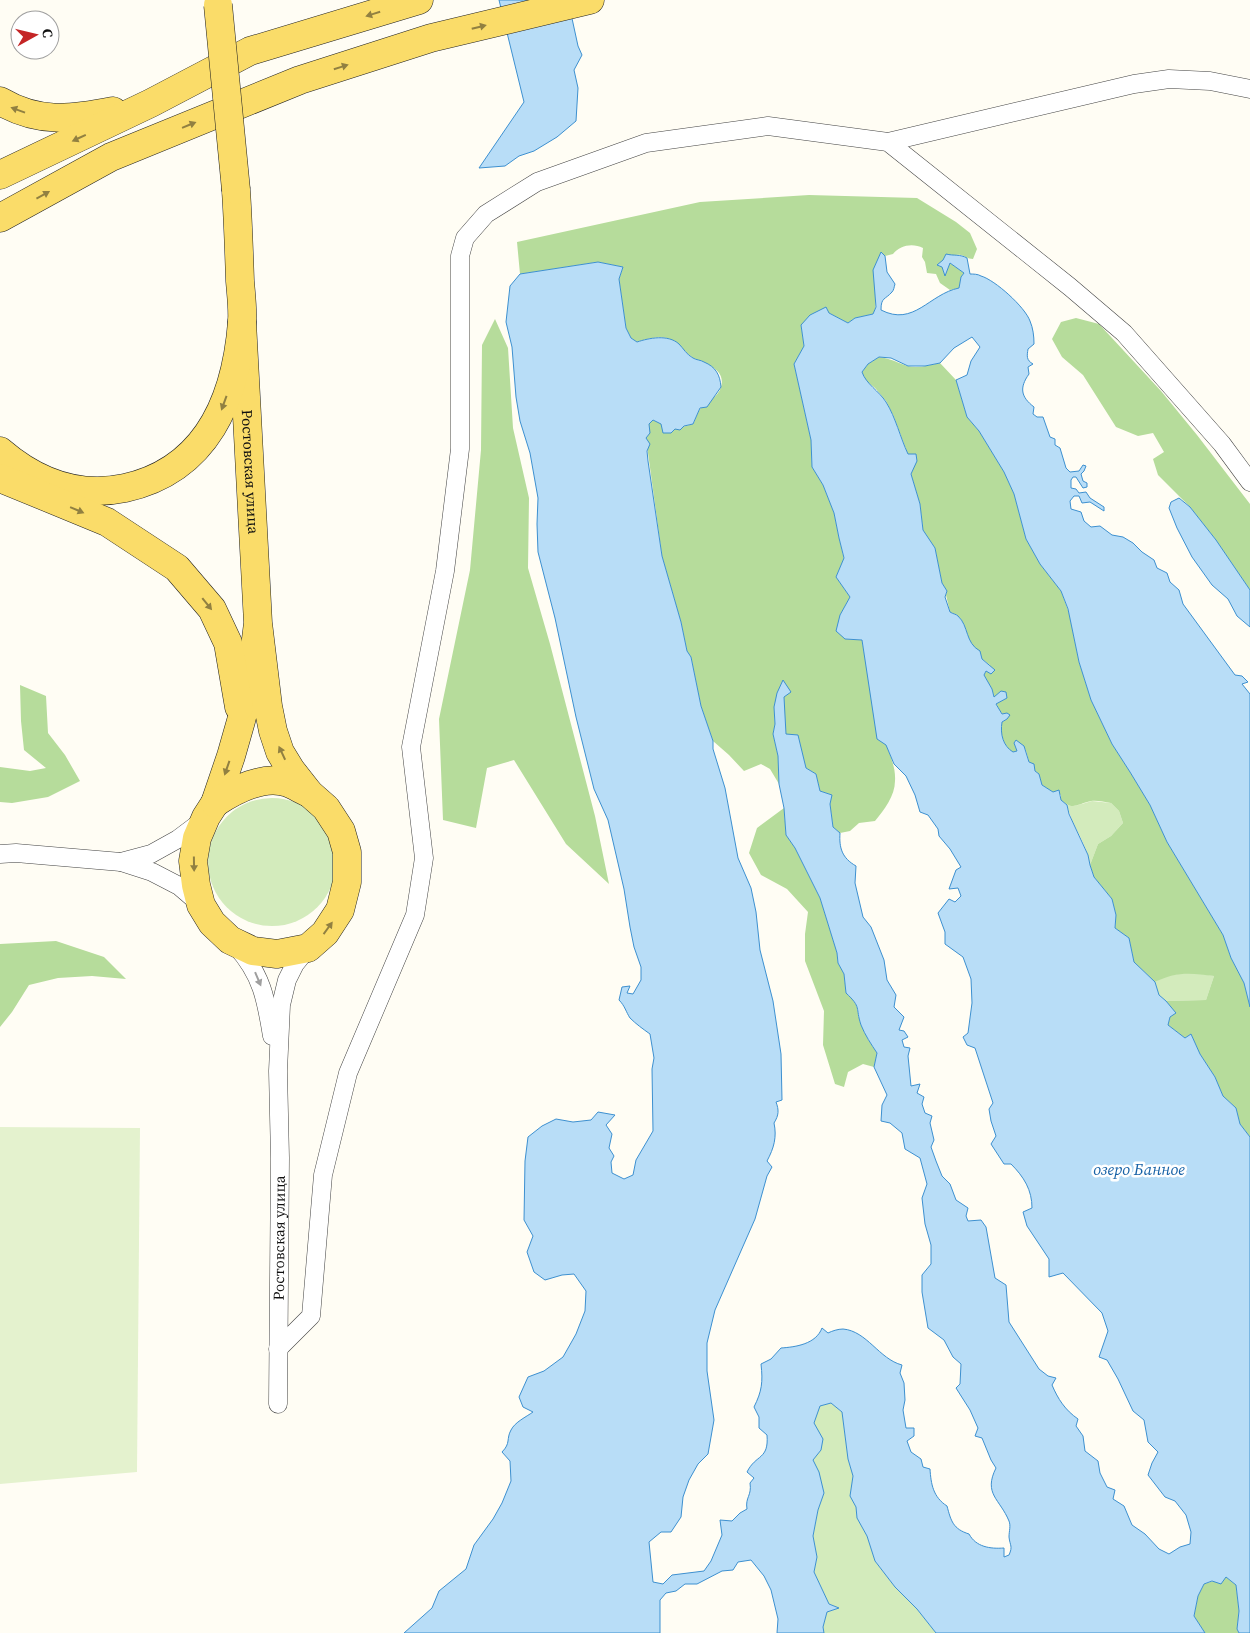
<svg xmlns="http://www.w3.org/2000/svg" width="1250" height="1633" viewBox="0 0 1250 1633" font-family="'Source Serif 4',serif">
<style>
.green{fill:#d3ebbc}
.forest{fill:#b6dc9b}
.pitch{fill:#e4f2ce}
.water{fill:#b8ddf7;stroke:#3d90d0}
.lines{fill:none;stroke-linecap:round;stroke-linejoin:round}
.minor-casing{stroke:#434343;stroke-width:19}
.primary-casing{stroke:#212121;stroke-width:29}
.minor{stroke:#fff;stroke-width:18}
.primary{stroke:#fadc69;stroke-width:28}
.primary-bridge-casing{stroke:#212121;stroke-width:29;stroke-linecap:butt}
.primary-bridge{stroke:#fadc69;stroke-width:28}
.oneway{fill:#918041}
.oneway2{fill:#9f9f9f}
.labels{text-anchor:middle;stroke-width:5;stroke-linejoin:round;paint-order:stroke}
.street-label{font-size:15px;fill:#101010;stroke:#fff}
.water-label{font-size:16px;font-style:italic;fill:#1661a6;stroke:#fff}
</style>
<rect width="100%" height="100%" fill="#fffdf4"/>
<g class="green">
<circle cx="272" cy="862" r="64"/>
<path d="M1092 801 1111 803 1119 811 1123 823 1111 836 1098 844 1090 865C1087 843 1072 826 1067 805L1075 806Z"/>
<polygon points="1190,972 1214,976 1206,1000 1166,1001 1159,995 1155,982 1166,976"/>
<polygon points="831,1403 842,1412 848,1459 853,1476 850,1496 856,1507 857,1518 867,1536 875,1561 895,1587 917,1609 936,1633 824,1633 823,1627 827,1612 839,1608 829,1604 814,1572 817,1557 813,1536 818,1510 824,1493 813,1460 821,1450 814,1423 820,1406"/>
</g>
<g class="forest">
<path d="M809 195 917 198 956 222 970 233 977 249 973 259C968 259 965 256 961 255 952 253 944 260 938 265L942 267 945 275 950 263 964 273 961 277 959 288 950 290 940 283 936 274 927 273 925 262 922 257 923 248C913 243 900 245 893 254L885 256 881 253C876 265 875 280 875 294 875 302 877 306 873 314L855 318 848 323 829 313 801 325 804 346 794 364 811 440 812 467 823 485 834 513 839 538 844 559 836 577 850 597 840 615 845 639 862 640C867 674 876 707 885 740 889 754 896 766 895 781 895 796 884 810 875 821L859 823 850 831 840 833 833 827 830 804 831 795 820 791 816 774 806 768 802 754 786 734 784 714V681L774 707 775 724 773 734 778 756 779 784 770 769 761 764 744 771 729 755 713 741 701 706 691 657 687 651 681 622 662 556 646 438 649 424 653 420 675 429 693 424C696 419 698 410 702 407 709 400 718 397 721 387 727 367 701 364 692 357 683 351 679 341 667 338 657 336 646 339 637 342L631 338 626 328 619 279 623 267 598 262 520 274 517 242 700 202Z"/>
<polygon points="1076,318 1099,324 1161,391 1197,435 1250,504 1250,590 1216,540 1190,507 1158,475 1153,459 1164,452 1153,433 1138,436 1116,427 1083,375 1062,357 1052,339 1061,322"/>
<polygon points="495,319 508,348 513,428 529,498 528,568 550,644 595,816 609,884 566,844 514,760 487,768 476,828 443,820 439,719 470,570 481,450 482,345"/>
<path d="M879 357C892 359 896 362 907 366 918 369 930 365 940 363L956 380 967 417 979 431 1004 472 1014 494 1026 539 1040 564 1061 591 1069 613 1079 662 1091 700 1112 744 1130 772 1150 805 1167 842 1223 935 1231 958 1244 983 1250 1007V1137L1240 1124 1236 1108 1223 1096 1215 1077 1200 1054 1191 1034 1185 1038 1168 1025 1170 1017 1175 1013 1166 1001 1206 1000 1214 976C1192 973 1176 971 1155 982L1134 962 1129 938 1115 928 1116 915 1112 899 1094 877 1090 865 1098 844 1111 836 1123 823 1119 811 1111 803C1104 802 1097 800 1091 801 1077 804 1073 811 1061 800V795L1053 792 1042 785 1039 774C1026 765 1029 752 1023 746 1021 744 1018 743 1016 740L1014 743 1017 751 1014 753C1003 746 1000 734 1002 722L1007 719 1000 711 996 703 1007 698 994 697 992 689 984 675 990 665 982 659 980 652C965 643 969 626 958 616 956 614 953 614 950 612L946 595 947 591 942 583 935 548 923 530 920 504 911 474 913 468 894 417 886 401 875 388 865 380 862 372 868 364Z"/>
<polygon points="20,685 46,696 48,733 65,755 80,781 48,797 12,803 0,802 0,767 30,771 46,768 24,750 21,721"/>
<path d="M784 808 786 835 795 848 820 898 837 953 838 963 844 974 846 993C862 1008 855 1007 861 1025 865 1035 871 1044 877 1053L874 1067 863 1064 848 1072 844 1087 835 1084 823 1045 824 1011 805 961V934L808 912 787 889 761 875 749 853 757 828Z"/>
<polygon points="56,941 104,957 126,979 92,976 58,978 29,985 12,1012 0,1027 0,944"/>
<polygon points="1226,1577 1236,1585 1239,1611 1237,1629 1239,1633 1205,1633 1194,1616 1198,1596 1204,1584"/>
</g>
<polygon class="pitch" points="0,1127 140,1128 137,1472 0,1484"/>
<g class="water">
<polygon points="499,0 568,0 578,46 582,55 574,70 578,88 576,121 557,137 534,151 519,156 505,166 479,168 524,102"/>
<path d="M881 252 885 256 887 272 895 284C894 287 894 290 892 292 885 300 881 297 881 310 914 327 929 294 959 288L961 277 964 273 950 263 945 276 942 267 937 265 943 260 946 254C954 256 960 254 967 258L970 274C973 274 978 274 981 276 995 280 1025 307 1030 321 1033 328 1034 336 1034 344L1028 349C1027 356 1026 360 1033 364L1028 367 1029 374C1019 388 1021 397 1034 407L1033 414 1037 417H1043L1050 437 1055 439V445L1060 448 1066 468 1070 472 1079 471 1083 465 1086 466 1084 471 1081 474 1083 481 1087 483V487L1083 488 1076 477H1073L1071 480V488L1076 489 1079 493 1086 492 1090 498 1104 507V511L1090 502 1082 503 1079 496H1074L1070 501 1071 509 1081 512 1084 521 1091 527 1100 526 1112 535 1123 537 1133 543 1142 552 1154 560 1157 568 1167 573 1170 582 1179 590 1183 604 1235 675 1242 676 1248 682 1242 684 1250 694V1007L1244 983 1231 958 1223 935 1167 842 1150 805 1130 772 1112 744 1091 700 1079 662 1068 609 1061 591 1040 564 1026 539 1014 494 1004 472 979 431 967 417 956 380 967 375 971 361 980 347 972 337 954 348 940 363 925 366H908L891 358 879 357 868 364 862 372C866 384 879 391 886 402 896 418 900 437 908 454H916L917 461 911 474 920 504 923 530 935 548 942 583 947 591 945 597 950 612C953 614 956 614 958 616 969 626 965 643 980 651L982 659 995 670 991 674 986 671 984 675 992 689 994 697 1001 691 1006 692 1007 698 996 704 1002 714 1007 713 1010 715 1007 719 1002 722C1000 734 1003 746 1013 752L1017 751 1014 743 1016 740 1024 746 1029 762 1034 764 1035 771 1039 774 1042 785 1053 792 1059 790 1061 800 1067 805 1069 814 1088 855 1090 865 1094 877 1112 899 1116 915 1115 928 1129 938 1134 962 1155 982 1159 995 1166 1001 1176 1013 1170 1017 1168 1025 1185 1038 1191 1034 1200 1054 1215 1077 1223 1096 1236 1108 1240 1124 1250 1137V1633H1239L1237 1629 1239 1611 1236 1585 1226 1577 1221 1584 1212 1581 1204 1584 1198 1596 1194 1616 1205 1633H936L917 1609 895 1587 875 1561 867 1536 857 1518 856 1507 850 1496 853 1476 848 1459 842 1412 831 1403 820 1406 814 1423 823 1439 821 1450 813 1460 819 1472 824 1493 818 1510 813 1536 817 1557 814 1572 829 1604 839 1608 827 1612 823 1627 824 1633H777L778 1619 771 1590 764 1576 751 1560 738 1562 733 1570 722 1571 697 1584H685L676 1591 666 1593 660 1600V1633H404L432 1608 439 1591 466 1569 474 1545 493 1519 502 1503 511 1481 510 1461 502 1452C511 1443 506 1439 511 1430 515 1422 526 1417 533 1412L523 1407 519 1397 528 1377 544 1371 563 1357 576 1334 585 1311 586 1291 574 1274 562 1275 545 1280 534 1272 527 1252 533 1236 524 1220 525 1161 528 1137 542 1126 556 1119 573 1122 591 1120 598 1112 615 1115 606 1125 612 1134 609 1148 614 1156 611 1162 612 1173 624 1179 633 1175 636 1160 653 1131 652 1069 654 1058 650 1034C643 1029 636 1024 630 1018 626 1012 625 1006 619 1000L622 987 630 986 627 993 633 994 641 980V967L634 947 630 927 624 889 608 820 594 789 576 717 555 618 538 552 537 524 538 498 530 453 520 421 516 397 512 347 506 322 510 286 520 274 598 262 623 267 619 279 626 328 631 338 637 342C649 338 668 334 679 344 683 348 687 355 693 358 696 360 701 360 704 362 716 367 720 375 721 387L707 407 700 408 693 424 684 426 680 430 675 429 671 433H663L661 424 653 420 649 424 650 433 646 438 650 444 647 451 648 461 662 556 681 622 687 651 691 657 701 706 713 741V749L725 788 738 858 751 888 756 912 760 950 773 1001 781 1054 782 1100 776 1102C779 1110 779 1115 774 1123 777 1137 774 1148 767 1161L772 1167 767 1176 755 1219 715 1310 707 1343V1371L714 1420 708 1454 698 1464 689 1480 683 1497 681 1517 671 1532H661L649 1542 653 1582 663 1584 672 1575 704 1571 711 1561 722 1535 720 1520 732 1521 740 1513 747 1509C745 1497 752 1496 750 1483L754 1478 747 1472C756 1454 769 1460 767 1435L759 1428V1417L754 1407C762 1391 763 1382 761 1364L771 1359 781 1348C796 1347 816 1344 822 1328L828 1333C832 1331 838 1329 843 1329 867 1331 879 1359 902 1365L900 1373 904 1383 905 1400 903 1410 906 1428H914V1436L907 1441 911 1452 921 1459 923 1467 930 1469C931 1484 933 1497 947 1506 951 1521 953 1529 969 1534 976 1547 990 1549 1004 1548V1557L1009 1555C1013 1546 1010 1546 1009 1537 1009 1531 1011 1526 1009 1521 1000 1499 983 1494 996 1468L991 1460 982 1438 975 1436 978 1428 970 1410 956 1388 960 1384 961 1364 953 1357 944 1340 928 1328 922 1292V1275L931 1264V1245L925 1224 922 1198 927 1184 920 1158 905 1149 902 1133 890 1123 881 1121 882 1105 887 1095 874 1067 877 1053C871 1044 865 1035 861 1025 855 1007 862 1008 846 993L844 974 838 963 837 953 820 898 795 848 786 835 784 808 779 784 778 756 773 734 775 724 774 707 777 693 783 680 791 692 784 697 786 734 798 735 806 768 816 774 820 791 832 795 830 804 833 827 840 833C839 848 842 858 856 866L855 883 863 917 871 927 884 960 887 980 896 995 894 1007 904 1017 899 1030 904 1031 908 1037 902 1040 904 1047 910 1048 908 1056 911 1086 920 1084 917 1093 924 1097 922 1104 925 1113 932 1116 930 1123 934 1140 931 1147 936 1161 942 1176 950 1184 956 1200 968 1208 966 1216 968 1221 981 1220 986 1227 995 1278 1006 1285 1009 1322 1039 1369 1048 1376 1056 1378 1052 1385C1058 1399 1065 1410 1078 1419L1076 1426 1083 1436 1085 1451 1098 1461 1100 1473 1107 1487 1115 1490 1113 1499 1124 1506 1132 1525 1145 1534 1159 1549 1169 1554 1180 1547 1190 1544 1191 1532 1186 1515 1175 1501 1165 1497 1148 1475 1152 1463 1158 1452 1148 1442 1144 1420 1133 1411 1118 1379 1107 1360 1099 1357 1108 1331 1102 1313 1063 1273 1049 1277V1259L1027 1226 1023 1212 1032 1208C1032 1190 1024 1177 1011 1164H1004L991 1144 996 1136 991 1121 989 1109 993 1103 975 1048 967 1045 963 1037 968 1033 972 1003 971 979 963 957 945 944V932L938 913 949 899 955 902 961 896 958 888 949 889 956 870 961 867 950 849 939 836 938 829 928 815 920 812 915 795 906 776 894 764 886 745 877 739 862 640 845 639 836 631 840 615 850 597 836 577 844 558 839 538 834 513 823 485 812 467 811 440 794 364 804 346 801 325 810 315 826 307 829 313 848 323 855 318 873 314 876 307 873 270Z"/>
<polygon points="1179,498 1190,507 1216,540 1250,590 1250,627 1237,616 1228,599 1212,585 1192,557 1177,528 1169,508 1171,502"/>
</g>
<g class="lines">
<defs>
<g id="minor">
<polyline points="888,142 1134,84 1169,79 1210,81 1250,89"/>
<polyline points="0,854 16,853 121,862 152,872 179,886 200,904"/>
<polyline points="121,862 151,854 178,839 202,821"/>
<path d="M236 946C262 975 266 999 272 1036"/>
<polyline points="278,1349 311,1316 323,1175 348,1073 415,915 424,858 411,747 445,571 460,449 460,256 465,238 486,214 537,182 646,143 768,126 888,142 1070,287 1124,333 1222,444 1250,482"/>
<path id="s1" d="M278 1404 280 1158 278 1071 281 1005 287 980 295 964 308 948"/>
</g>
<g id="primary">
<path d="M0 101C39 124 72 119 113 111"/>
<polyline points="0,175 151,103 250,51 419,0"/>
<polyline points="0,218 111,157 300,80 431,38 590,0"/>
<path id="s2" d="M242 322 258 623 268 706 273 731 280 752 291 770 309 793 326 808 341 831 347 852V882L340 910 325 933 308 948 277 954 253 951 230 940 212 923 201 905 196 885 193 861 197 838 206 817 215 803 231 756 241 721 251 680 258 623"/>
<path d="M0 451C36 482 78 498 125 488 207 470 236 399 242 322 243 309 241 294 240 281 239 251 238 220 236 190"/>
<polyline points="0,478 107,522 177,568 212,609 228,643 239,707"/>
<path d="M215 803C235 790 264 774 288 783 295 786 302 790 309 793"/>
</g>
</defs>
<use href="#minor" class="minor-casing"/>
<use href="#primary" class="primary-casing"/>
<use href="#minor" class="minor"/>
<use href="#primary" class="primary"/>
<defs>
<polyline id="primary-bridge" points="218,5 236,190"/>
</defs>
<use href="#primary-bridge" class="primary-bridge-casing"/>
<use href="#primary-bridge" class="primary-bridge"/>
</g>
<defs><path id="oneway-solid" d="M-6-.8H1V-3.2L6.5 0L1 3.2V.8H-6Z" transform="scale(1.25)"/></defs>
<g class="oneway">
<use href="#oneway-solid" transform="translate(373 14) rotate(163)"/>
<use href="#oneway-solid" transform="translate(479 27) rotate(-14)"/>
<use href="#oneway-solid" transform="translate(341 67) rotate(-17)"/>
<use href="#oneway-solid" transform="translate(18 110) rotate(-160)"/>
<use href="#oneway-solid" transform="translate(189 125) rotate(-22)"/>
<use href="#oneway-solid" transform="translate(79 138) rotate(155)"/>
<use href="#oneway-solid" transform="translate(43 195) rotate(-29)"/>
<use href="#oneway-solid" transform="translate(224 403) rotate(110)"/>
<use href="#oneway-solid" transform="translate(77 510) rotate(23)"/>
<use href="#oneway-solid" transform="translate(207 604) rotate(51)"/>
<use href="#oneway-solid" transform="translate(282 753) rotate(-115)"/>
<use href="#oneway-solid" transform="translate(227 768) rotate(109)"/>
<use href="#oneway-solid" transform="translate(194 864) rotate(89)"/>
<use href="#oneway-solid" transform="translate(328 928) rotate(-54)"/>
</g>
<use class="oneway2" href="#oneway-solid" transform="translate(258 979) rotate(67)"/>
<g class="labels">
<g class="street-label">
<text dy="5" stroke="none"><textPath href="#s2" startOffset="150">Ростовская улица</textPath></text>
<text dy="5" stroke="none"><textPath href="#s1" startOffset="166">Ростовская улица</textPath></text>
</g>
<g class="water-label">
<text x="1139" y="1175">озеро Банное</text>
</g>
</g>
<g transform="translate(35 35) rotate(82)"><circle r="24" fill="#ffffff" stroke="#9f9f9f"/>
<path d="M0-4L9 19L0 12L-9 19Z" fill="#c42526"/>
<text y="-8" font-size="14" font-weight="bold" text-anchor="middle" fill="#101010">С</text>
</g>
</svg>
